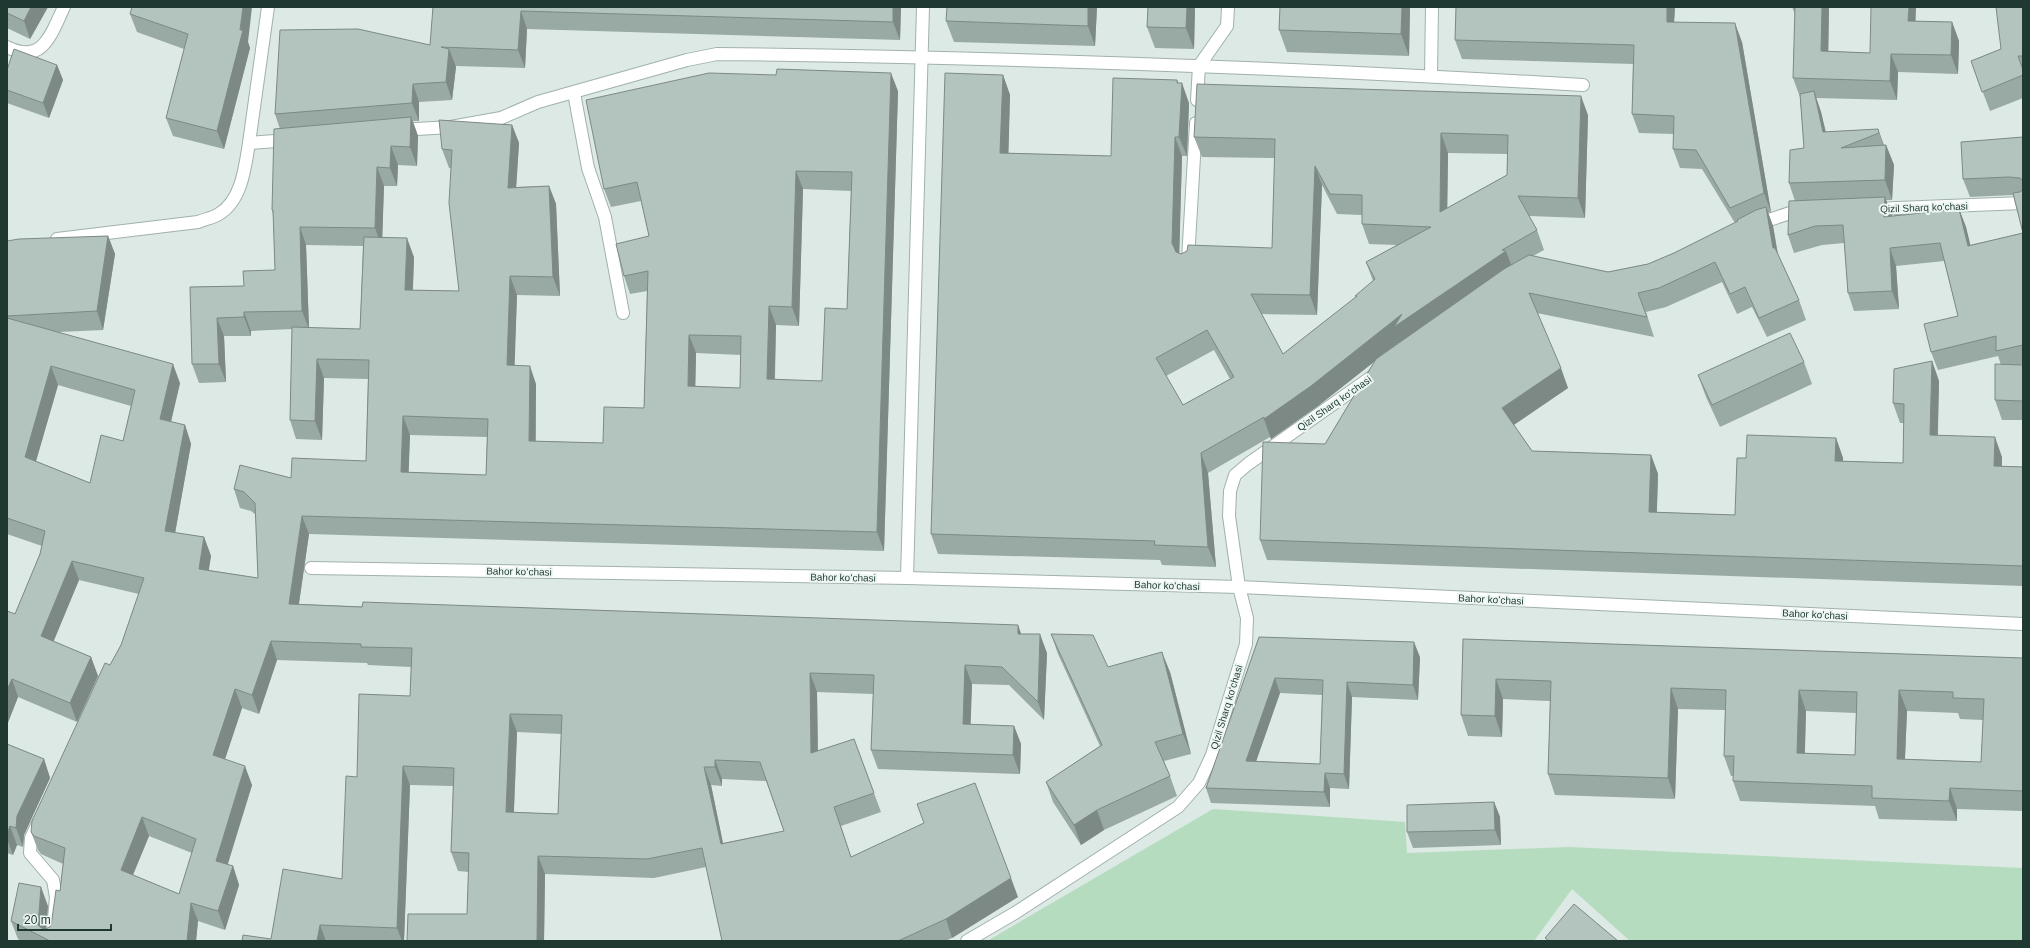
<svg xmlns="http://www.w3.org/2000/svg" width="2030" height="948" viewBox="0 0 2030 948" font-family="Arial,sans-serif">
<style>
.green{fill:#b5dcbf}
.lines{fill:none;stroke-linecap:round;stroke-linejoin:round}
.service-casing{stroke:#a0b1ab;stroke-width:14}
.minor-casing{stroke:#a0b1ab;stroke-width:14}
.service{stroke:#fff;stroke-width:12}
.minor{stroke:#fff;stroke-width:12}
.wall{fill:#99a9a3;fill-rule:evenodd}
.shaded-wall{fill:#7d8984}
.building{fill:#b2c4bd;stroke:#7d8984;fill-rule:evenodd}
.labels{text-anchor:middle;stroke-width:4;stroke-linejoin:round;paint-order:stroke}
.street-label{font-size:10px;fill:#1f3932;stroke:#edf6f2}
</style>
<rect width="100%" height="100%" fill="#dde9e4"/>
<polygon class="green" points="1213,809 1405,822 1407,853 1569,847 2023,868 2023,941 1630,941 1572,889 1534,941 987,941"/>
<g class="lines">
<defs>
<polyline id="service" points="249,143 268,7"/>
<g id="minor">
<path d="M7 47C43 65 51 34 64 7"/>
<polyline points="1431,76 1432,7"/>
<polyline points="574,93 588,168 605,217 623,313"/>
<polyline points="1197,100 1199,66 1227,26 1228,7"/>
<path d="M399 130 451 127 501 118 538 102 687 60 717 54C1006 57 1295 68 1583 85"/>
<polyline points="1872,209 2023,203"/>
<polyline points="1757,224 1796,211 1804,211"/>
<path d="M57 239 198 222C205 219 213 218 219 214 242 200 245 167 249 143L289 140"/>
<polyline points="1188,260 1196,123"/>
<polyline points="311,568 907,578 1239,587 2023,624"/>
<polyline points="907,578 923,7"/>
<polyline points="39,821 31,838 30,853 53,880 56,897 52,941"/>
<polyline points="967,941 1015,913 1178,807 1199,783 1212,755 1246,644 1247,618 1239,587 1229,516 1230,491 1235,475 1248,464 1373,376"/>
</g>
</defs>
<use href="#service" class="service-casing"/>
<use href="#minor" class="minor-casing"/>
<use href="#service" class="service"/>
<use href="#minor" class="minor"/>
</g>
<g class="wall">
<polygon points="7,7 48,7 30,39 7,28"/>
<path d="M433 7H901L900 40 527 29 525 68 455 66 456 67 452 100 419 102V121H413L418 136 417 166 398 165 397 186H384L382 237 414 257 413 290 459 291 451 168H449L442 149 512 125 519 143 516 187 549 186 556 204 560 296 517 295 514 365 536 384V441L603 443 644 408 647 291 630 294 624 276 649 236 641 201 611 207 604 189 898 91 884 551 309 534 299 604 1021 634 1047 653 1044 720 1009 685 972 684 970 724 1014 726 1021 744 1020 774 878 769 871 750 873 694 817 692 818 751 854 739 881 812 841 826 851 857 1018 897 952 938 945 941H722L706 867 654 878 545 874 544 941H407L467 914 469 872 458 871 451 852 453 786 410 785 404 941H242L271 939 342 879 357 777 410 696 411 667 368 665 367 663 277 660 259 714 242 708 225 759 252 785 227 865 233 866 239 885 225 930 198 921 196 941H21L18 939 11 921 48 906 46 929 51 926 60 891 63 864 41 854 38 850 31 832 110 665 121 645 139 594 79 580 53 641 91 657 98 676 77 722 18 697 7 725V611L15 614 40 554 42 546 7 534V241L108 236 115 254 103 330 59 332 180 383 171 422 185 425 191 444 175 533 204 537 211 556 208 570 258 578 256 515 251 511 240 508 234 489 291 478 366 461 368 379 324 378 322 440 296 439 290 420 292 329 251 331V336H224L226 382 199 383 192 364 190 287 244 286 275 270 273 215 272 210 280 129 275 114 430 45ZM803 189 851 191 847 309 822 381 775 380 776 325 799 326ZM306 245 363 246 360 329 309 328ZM696 353 741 355 740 388 695 387ZM58 385 131 406 123 441 90 483 36 461ZM410 435 487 437 486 475 408 472ZM517 732 561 734 558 814 514 812ZM722 779 766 781 784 831 723 843 711 785 722 786ZM149 836 192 853 179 894 133 875Z"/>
<polygon points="1097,7 1095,46 954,42 946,21"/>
<polygon points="1148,7 1195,7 1194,49 1155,48 1147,27"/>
<polygon points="1280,7 1410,7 1409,56 1287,52 1279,30"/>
<path d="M1456 7H1675L1674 22 1742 42 1771 212 1768 213 1773 226 1778 254 1799 300 1806 320 1767 337 1752 307 1737 314 1722 282 1666 307 1646 312 1654 337 1537 313 1568 388 1514 425 1532 451 1651 455 1658 474 1657 512 1735 515 1746 458 1836 438 1843 458V461L1903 463 1904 423H1900L1893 403 1932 361 1939 381 1938 435 2002 457V466L2023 467V586L1267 560 1260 540 1325 444 1374 362 1318 406 1271 439 1270 437 1208 473 1216 567 1162 565 1160 560 938 554 931 534 1003 75 1010 95 1008 153 1111 156 1177 80 1178 83 1189 103 1187 156H1182L1179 253 1181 254 1272 248 1275 158 1202 157 1194 137 1588 115 1585 218 1529 216 1537 230 1544 250 1533 256 1608 272 1648 264 1674 253 1735 223 1702 169 1680 168 1673 149 1674 134 1639 133 1632 114 1633 64 1462 59 1455 40ZM1448 153 1507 154V175L1447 208ZM1322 185 1337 214 1362 215V224L1369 244 1397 245 1366 262 1373 281 1355 296 1356 297 1283 354 1261 314 1317 315ZM1214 350 1230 379 1183 405 1166 376Z"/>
<polygon points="1792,7 1829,7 1828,51 1870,53 1916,21 1952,22 1959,41 1958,74 1898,72 1897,100 1816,98 1821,112 1826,132 1878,129 1884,145 1886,145 1894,165 1892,200 1886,200 1892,216 1959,209 1966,227 1970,245 2023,233 2013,195 1970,197 1963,179 2021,138 2023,137 2023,364 2020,365 2023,365 2023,420 2002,420 1995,400 2001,365 1998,356 1938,370 1931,352 1958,316 1944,261 1896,266 1899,309 1854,311 1848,293 1844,243 1822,245 1794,253 1788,235 1795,201 1789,183 1804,148 1800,97 1793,78 1795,14"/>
<polygon points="2023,7 2023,98 1990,111 1971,61 2001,49"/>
<polygon points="130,14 248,42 250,48 224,149 173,136 166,118 184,49 137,32"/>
<polygon points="57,65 63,80 49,118 7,103 7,70"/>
<polygon points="1804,362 1812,384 1720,427 1706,397 1698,375"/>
<polygon points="1051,634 1108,667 1170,672 1191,754 1164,761 1170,776 1177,796 1104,830 1081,845 1053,802 1046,782 1100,746 1058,654"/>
<path d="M1259 637 1420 657 1418 700 1352 697 1349 789 1330 788V807L1211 803 1206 788ZM1280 693 1322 695 1320 764 1256 761Z"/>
<path d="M1463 639 2023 658V811L1957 809V821L1879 819 1875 806 1740 801 1733 781V776H1731L1724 756 1725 710 1678 709 1675 799 1555 795 1548 774 1550 701 1503 699 1502 737 1468 736 1461 715ZM1806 711 1856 713 1855 755 1805 753ZM1907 711 1958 713 1960 719 1983 720 1981 762 1905 759Z"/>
<polygon points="7,744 44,759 50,778 24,835 23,847 17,845 13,855 7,853"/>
<polygon points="1494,802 1500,817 1501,845 1413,848 1407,832"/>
</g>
<g class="shaded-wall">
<polygon points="31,7 48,7 30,39 24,21"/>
<polygon points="243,7 252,7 248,42 250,48 224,149 217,131 240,30"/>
<polygon points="893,7 901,7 900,40 893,22"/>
<polygon points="1088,7 1097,7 1095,46 1088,26"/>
<polygon points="1187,7 1195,7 1194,49 1186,28"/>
<polygon points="1402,7 1410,7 1409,56 1401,34"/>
<polygon points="1667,7 1675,7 1673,40 1667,22"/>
<polygon points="1822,7 1829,7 1828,70 1821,51"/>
<polygon points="1909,7 1916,7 1915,40 1908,21"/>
<polygon points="521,11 527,29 525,68 518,50"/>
<polygon points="1952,22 1959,41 1958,74 1951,55"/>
<polygon points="1735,23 1742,42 1771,212 1764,193"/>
<polygon points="449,49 456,67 452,100 446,82"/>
<polygon points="1891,54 1898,72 1897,100 1890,81"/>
<polygon points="57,65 63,80 49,118 43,103"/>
<polygon points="891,73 898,91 884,551 877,532"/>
<polygon points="1003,75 1010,95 1008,172 1000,153"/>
<polygon points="1177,80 1182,94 1182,83 1189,103 1187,156 1179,137"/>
<polygon points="413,84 419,102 419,121 412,103"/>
<polygon points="1814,91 1821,112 1830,152 1823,132"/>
<polygon points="1581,96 1588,115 1585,218 1578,198"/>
<polygon points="411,117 418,136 417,166 410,147"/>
<polygon points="512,125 519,143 515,206 508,188"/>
<polygon points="1878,129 1885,149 1886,153 1879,133"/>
<polygon points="1441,133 1448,153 1447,232 1440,212"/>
<polygon points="1175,137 1182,156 1179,264 1172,244"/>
<polygon points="1886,145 1894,165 1892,200 1885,180"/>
<polygon points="391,146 398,165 397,186 390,168"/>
<polygon points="1315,166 1322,185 1317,315 1310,295"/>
<polygon points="377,167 384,186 382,247 375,228"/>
<polygon points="796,171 803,189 799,326 792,307"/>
<polygon points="549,186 556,204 560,296 553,277"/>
<polygon points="1885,197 1892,215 1891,235 1884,217"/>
<polygon points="1766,207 1773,226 1780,268 1773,248"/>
<polygon points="1959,209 1966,227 1975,264 1968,246"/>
<polygon points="300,227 306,245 309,329 302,311"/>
<polygon points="108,236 115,254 103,330 97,311"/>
<polygon points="407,238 414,257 412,308 405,290"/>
<polygon points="1890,248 1896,266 1899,309 1892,291"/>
<polygon points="1506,251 1513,270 1401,347 1399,342 1318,406 1271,439 1264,419 1402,314"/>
<polygon points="510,276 517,295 514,384 507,365"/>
<polygon points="769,306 776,325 774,398 767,379"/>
<polygon points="244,312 251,331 251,336 244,317"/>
<polygon points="217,318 224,336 226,382 219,364"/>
<polygon points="689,335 696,353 695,405 688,386"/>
<polygon points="317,359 324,378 322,440 315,421"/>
<polygon points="1932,361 1939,381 1937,455 1930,435"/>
<polygon points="173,364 180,383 167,438 160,419"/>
<polygon points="51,366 58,385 32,475 25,457"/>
<polygon points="530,366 536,384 535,460 529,441"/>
<polygon points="1561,368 1568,388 1509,428 1502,408"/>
<polygon points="403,416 410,435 408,491 401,472"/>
<polygon points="185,425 191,444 172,550 165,531"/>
<polygon points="1995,437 2002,457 2001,486 1994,466"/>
<polygon points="1836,438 1843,458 1842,481 1835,461"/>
<polygon points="1201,453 1208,473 1216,567 1208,547"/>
<polygon points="1651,455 1658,474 1656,532 1649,512"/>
<polygon points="302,516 309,534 296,623 289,604"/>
<polygon points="204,537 211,556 206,588 199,569"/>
<polygon points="72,561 79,580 48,655 41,636"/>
<polygon points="1018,625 1025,644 1018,634"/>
<polygon points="1040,634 1047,653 1044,720 1038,702"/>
<polygon points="271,641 277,660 259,714 252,695"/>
<polygon points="1414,642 1420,657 1418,700 1413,685"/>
<polygon points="1162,652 1170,672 1191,754 1183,734"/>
<polygon points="91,657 98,676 77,722 70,703"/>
<polygon points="965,665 972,684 970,743 963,724"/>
<polygon points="810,673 817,692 818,772 811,753"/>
<polygon points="1275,678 1280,693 1251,776 1246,761"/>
<polygon points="12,679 18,697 7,725 7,690"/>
<polygon points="1496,679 1503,699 1502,737 1495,716"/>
<polygon points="1347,682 1352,697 1349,789 1344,774"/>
<polygon points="1671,688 1678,709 1675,799 1668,778"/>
<polygon points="235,689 242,708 220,774 213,755"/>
<polygon points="1799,690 1806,711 1804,774 1797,753"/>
<polygon points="1899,690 1907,711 1904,779 1897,759"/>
<polygon points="510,714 517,732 513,830 506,812"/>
<polygon points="1014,726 1021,744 1020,774 1013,755"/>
<polygon points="44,759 50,778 24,835 23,847 16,828 17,816"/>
<polygon points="715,760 722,779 722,786 715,767"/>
<polygon points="245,766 252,785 223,880 216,861"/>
<polygon points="403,766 410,785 404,941 402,941 397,928"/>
<polygon points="704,767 711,785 727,863 721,844"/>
<polygon points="1325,773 1330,788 1330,807 1324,792"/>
<polygon points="1950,788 1957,809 1957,821 1949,801"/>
<polygon points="1494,802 1500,817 1501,845 1495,830"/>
<polygon points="1097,810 1104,830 1081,845 1074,825"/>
<polygon points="142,817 149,836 127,889 121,870"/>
<polygon points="10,826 17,845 13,855 7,839 7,834"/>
<polygon points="538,856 545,874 544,941 537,941"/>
<polygon points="233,866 239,885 225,930 218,911"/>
<polygon points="1011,878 1018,897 952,938 946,919"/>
<polygon points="41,887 48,906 45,939 38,925"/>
<polygon points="191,903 198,921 196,941 187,941"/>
<polygon points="320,925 326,941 317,941"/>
</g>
<g class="building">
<polygon points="7,7 31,7 24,21 7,13"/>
<polygon points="132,7 243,7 240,30 243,30 217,131 166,118 188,34 130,14"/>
<polygon points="433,7 893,7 893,22 521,11 518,50 441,47 449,49 446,82 413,84 412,103 275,114 280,30 358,29 430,45"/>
<polygon points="947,7 1088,7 1088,26 946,21"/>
<polygon points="1148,7 1187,7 1186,28 1147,27"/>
<polygon points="1280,7 1402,7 1401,34 1279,30"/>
<polygon points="1456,7 1667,7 1667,22 1735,23 1764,193 1730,208 1696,150 1673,149 1674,116 1632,114 1634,45 1455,40"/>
<polygon points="1795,7 1822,7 1821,51 1870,53 1871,7 1909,7 1908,21 1952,22 1951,55 1891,54 1890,81 1793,78"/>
<polygon points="1996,7 2023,7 2023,56 2018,56 2023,70 2023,75 1982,92 1971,61 2001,49"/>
<polygon points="14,49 57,65 43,103 7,90 7,70"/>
<path d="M777 69 891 73 877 532 302 516 289 604 362 607 363 602 1018 625V634H1040L1038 702 1002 667 965 665 963 724 1014 726 1013 755 871 750 874 675 810 673 811 753 854 739 874 793 834 807 851 857 924 823 917 804 975 783 1011 878 946 919 898 941H722L702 848 647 859 538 856 537 941H407L408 914H467L469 853 451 852 454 768 403 766 397 928 320 925 317 941H242L243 935 271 939 283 869 342 879 346 776 357 777 359 694 410 696 412 648 361 647V644L271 641 252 695 235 689 213 755 245 766 216 861 233 866 218 911 191 903 187 941H50L11 921 19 883 41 887 38 925 44 930 51 926 56 890 60 891 65 848 34 836 31 832 32 821 105 663 110 665 121 645 144 578 72 561 41 636 91 657 70 703 12 679 7 690V611L15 614 40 554 45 531 7 518V318L173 364 160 419 185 425 165 531 204 537 199 569 258 578 255 503 244 492 234 489 240 465 291 478 292 458 366 461 369 360 317 359 315 421 290 420 292 327 360 329 364 237 407 238 405 290 459 291 449 203 452 150 442 149 439 120 512 125 508 188 549 186 553 277 510 276 507 365 530 366 529 441 603 443 604 407 644 408 648 271 624 276 616 244 649 236 637 182 604 189 586 100 709 73 776 75ZM796 171 852 172 847 309 825 308 822 381 767 379 769 306 792 307ZM689 335 741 336 740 388 688 386ZM51 366 135 390 123 441 101 435 90 483 25 457ZM403 416 488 419 486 475 401 472ZM510 714 562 715 558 814 506 812ZM715 760 760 762 784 831 721 844 704 767H715ZM142 817 196 839 179 894 121 870Z"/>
<path d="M945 73 1003 75 1000 153 1111 156 1113 78 1177 80V83H1182L1179 137H1175L1172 244 1173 245 1176 252 1181 254 1187 251 1188 245 1272 248 1275 139 1194 137 1197 84 1581 96 1578 198 1518 196 1537 230 1502 250 1506 251 1394 327 1402 314 1311 386 1264 419V417L1201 453 1208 547 1154 545 1155 541 931 534ZM1441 133 1508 135 1507 175 1440 212ZM1315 166 1330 194 1362 195V224L1431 227 1366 262 1375 279 1355 296H1357L1283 354 1251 294 1310 295ZM1207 330 1234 377 1183 405 1156 358Z"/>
<polygon points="1814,91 1823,132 1878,129 1879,133 1841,148 1886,145 1885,180 1789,183 1790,150 1804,148 1800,94"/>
<polygon points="411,117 410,147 391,146 390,168 377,167 375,228 300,227 302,311 244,312 244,317 217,318 219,364 192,364 190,287 244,286 243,271 275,270 273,210 272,210 274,129"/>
<polygon points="2023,137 2023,345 1996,351 1996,336 1931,352 1924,324 1958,316 1940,243 1890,248 1892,291 1848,293 1843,225 1815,226 1788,235 1789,201 1885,197 1884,217 1959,209 1968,246 2023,233 2013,193 2020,192 2023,189 2023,181 2020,178 2009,177 1963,179 1961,142"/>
<polygon points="1766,207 1773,248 1775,248 1799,300 1759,318 1745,287 1730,294 1715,262 1659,288 1638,293 1647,317 1529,293 1561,368 1502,408 1532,451 1651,455 1649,512 1735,515 1737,458 1746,458 1747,435 1836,438 1835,461 1903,463 1904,404 1893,403 1894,369 1932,361 1930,435 1995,437 1994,466 2023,467 2023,566 1260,540 1263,442 1325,444 1376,359 1504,269 1529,255 1608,272 1648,264 1674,253 1738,221 1737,220 1756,210"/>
<polygon points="108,236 97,311 7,316 7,241 19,239"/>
<polygon points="1790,333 1804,362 1712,405 1698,375"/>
<polygon points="1995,364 2023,365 2023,401 1995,400"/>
<polygon points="1051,634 1093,635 1108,667 1162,652 1183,734 1155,742 1170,776 1097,810 1074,825 1046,782 1102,745"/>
<path d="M1259 637 1414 642 1413 685 1347 682 1344 774 1325 773 1324 792 1206 788ZM1275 678 1323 680 1320 764 1246 761Z"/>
<path d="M1463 639 2023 658V791L1950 788 1949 801 1872 798V786L1733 781 1734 756H1724L1726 690 1671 688 1668 778 1548 774 1551 681 1496 679 1495 716 1461 715ZM1799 690 1857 692 1855 755 1797 753ZM1899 690 1953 692V698L1984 699 1981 762 1897 759Z"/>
<polygon points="7,744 44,759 17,816 16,828 10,826 7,834"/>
<polygon points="1494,802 1495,830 1407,832 1407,805"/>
<polygon points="1574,904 1618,941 1549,941 1545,938"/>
</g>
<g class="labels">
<g class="street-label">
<text transform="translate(1924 207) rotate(-2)" y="4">Qizil Sharq koʻchasi</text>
<text transform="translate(1334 403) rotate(-35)" y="4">Qizil Sharq koʻchasi</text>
<text transform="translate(519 571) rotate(1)" y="4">Bahor koʻchasi</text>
<text transform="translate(843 577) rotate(1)" y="4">Bahor koʻchasi</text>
<text transform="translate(1167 585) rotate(2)" y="4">Bahor koʻchasi</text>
<text transform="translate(1491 599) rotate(3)" y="4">Bahor koʻchasi</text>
<text transform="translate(1815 614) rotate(3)" y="4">Bahor koʻchasi</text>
<text transform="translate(1226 707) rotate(-73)" y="4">Qizil Sharq koʻchasi</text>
</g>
</g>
<rect width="2030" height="948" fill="none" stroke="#1f3932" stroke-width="16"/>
<path d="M18 924v6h93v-6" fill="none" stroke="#1f3932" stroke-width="2"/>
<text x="24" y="924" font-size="12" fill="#1f3932" stroke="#edf6f2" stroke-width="3" paint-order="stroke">20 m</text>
</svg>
